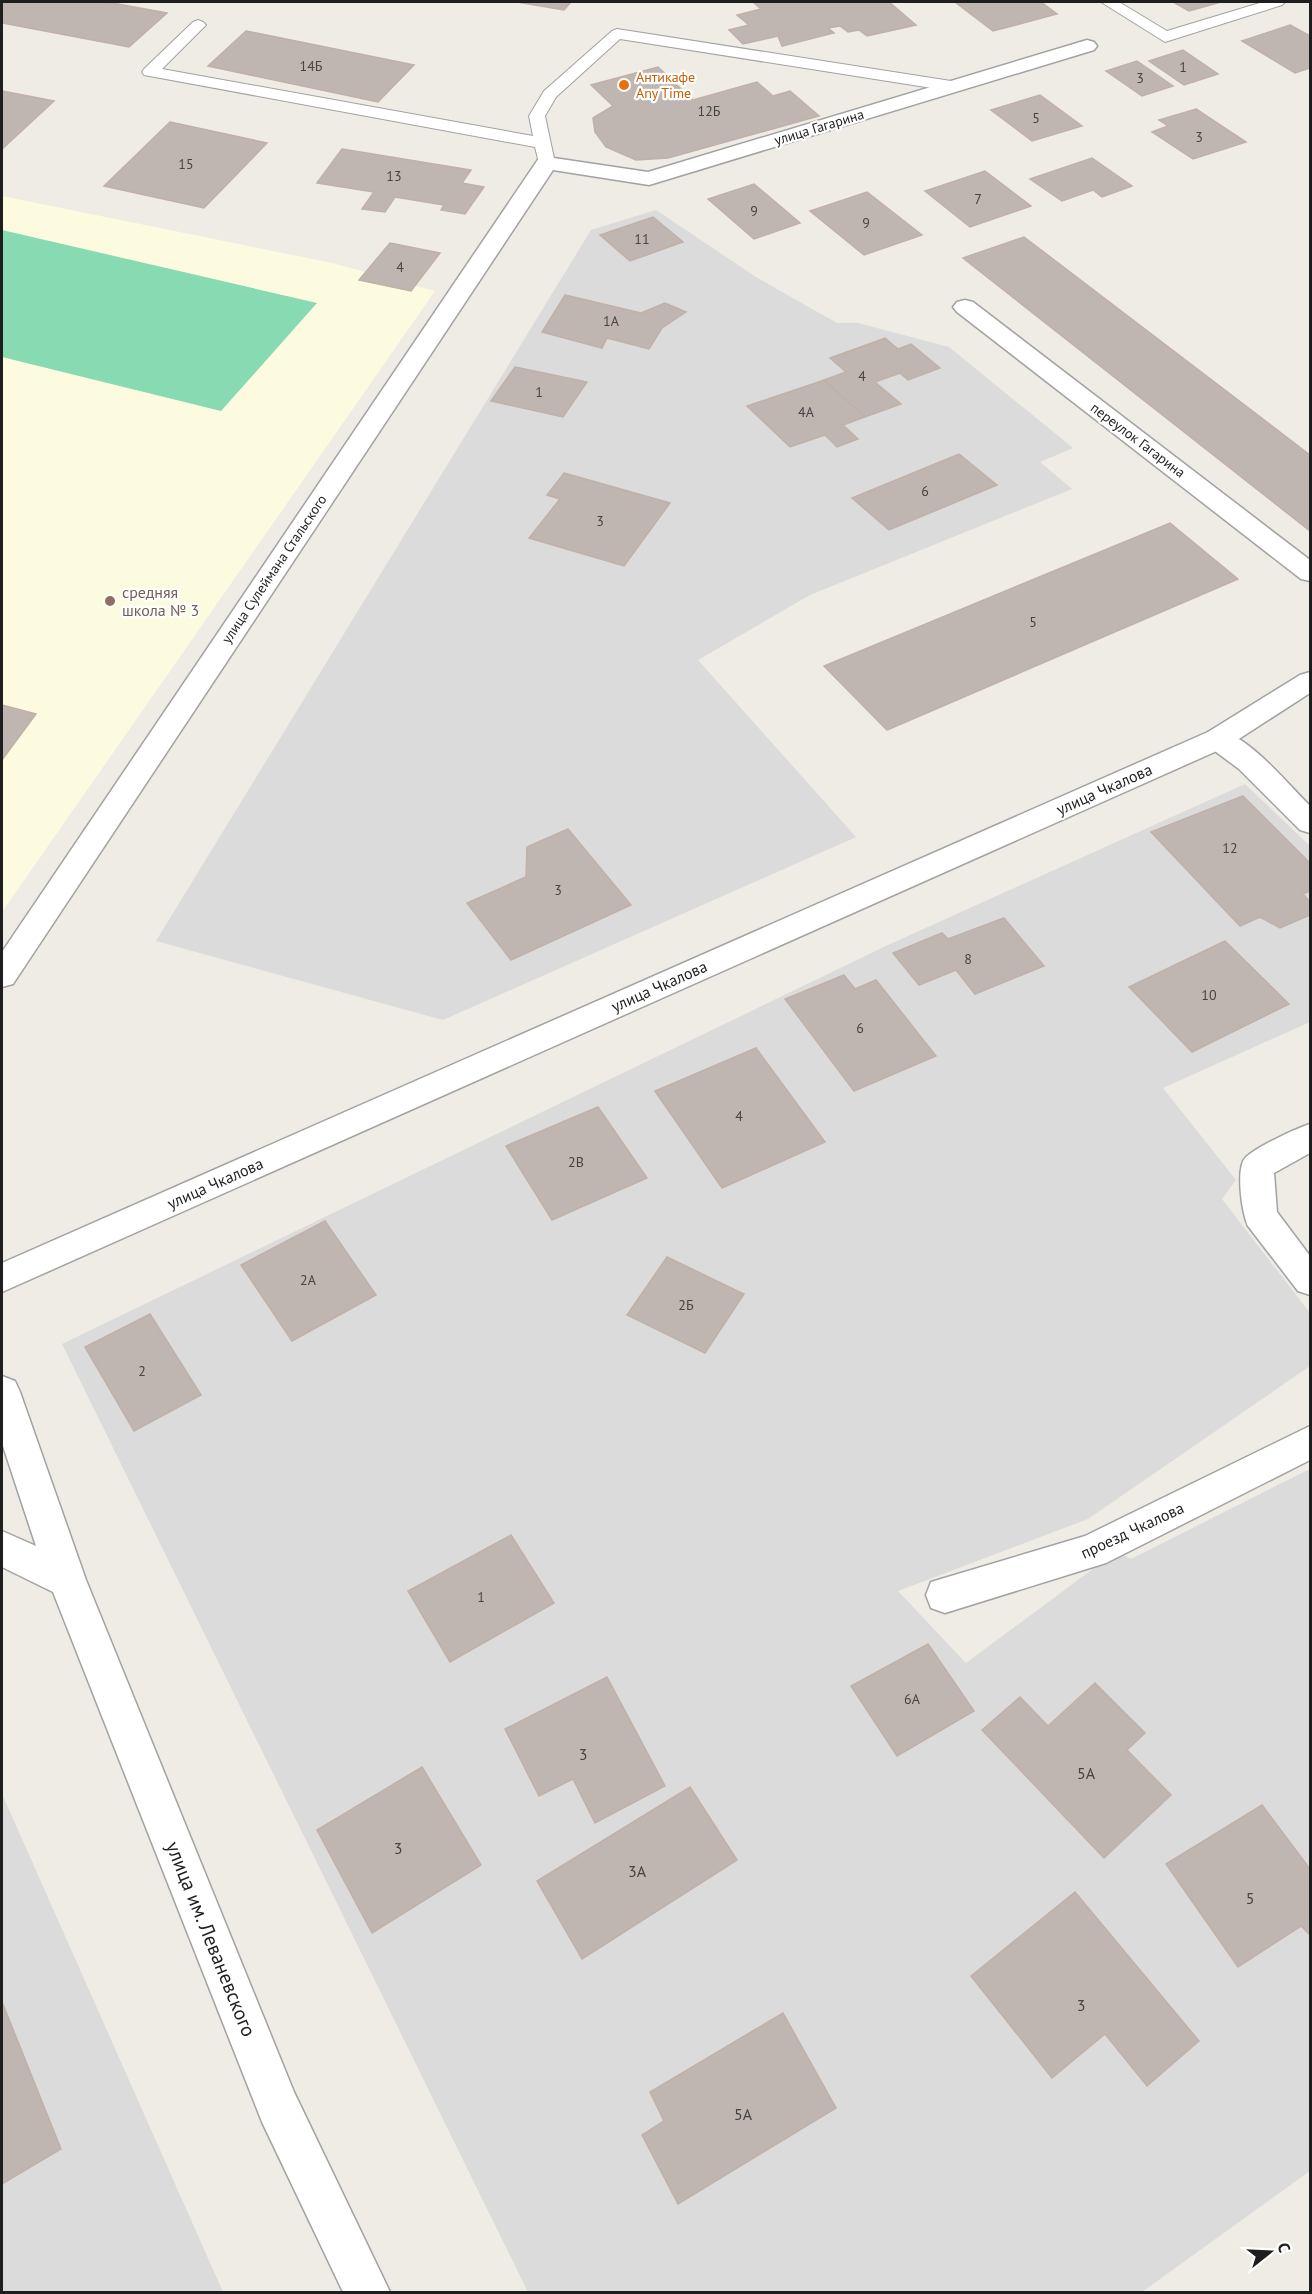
<svg xmlns="http://www.w3.org/2000/svg" width="1312" height="2294" viewBox="0 0 1312 2294" font-family="'PT Sans',sans-serif">
<style>
.residential{fill:#dcdbdb}
.education{fill:#fdfbdf}
.pitch{fill:#87dab2}
.building{fill:#bfb6b2;stroke:#c0b0a8;stroke-width:1.5}
.lines{fill:none;stroke-linecap:round;stroke-linejoin:round}
.service-casing{stroke:#a2a2a2;stroke-width:2}
.minor-casing{stroke:#a2a2a2;stroke-width:3}
.tertiary-casing{stroke:#a2a2a2;stroke-width:3}
.service{fill:#fff;fill-rule:evenodd}
.minor{fill:#fff;fill-rule:evenodd}
.tertiary{fill:#fff;fill-rule:evenodd}
.food-dot{fill:#e8710a;stroke:#fff;stroke-width:2}
.education-dot{fill:#8d6e63;stroke:#fff;stroke-width:2}
.labels{text-anchor:middle;stroke-width:4.5;stroke-linejoin:round;paint-order:stroke}
.number-label{font-size:14px;fill:#464443}
.far-food-label{font-size:14px;fill:#c56008;stroke:#fff;text-anchor:start}
.far-street-label{font-size:14px;fill:#1e1e1e;stroke:#fff}
.education-label{font-size:16px;fill:#785e54;stroke:#fff;text-anchor:start}
.street-label{font-size:16px;fill:#1e1e1e;stroke:#fff}
.near-number-label{font-size:16px;fill:#464443}
.near-street-label{font-size:20px;fill:#1e1e1e;stroke:#fff}
</style>
<rect width="100%" height="100%" fill="#efebe5"/>
<g class="residential">
<polygon points="656,210 756,277 837,323 858,323 949,347 1073,448 1040,462 1072,489 810,595 698,660 856,837 443,1020 156,941 591,230"/>
<polygon points="1245,784 1310,846 1310,1022 1163,1088 1236,1180 1222,1199 1310,1313 1310,1366 1088,1519 898,1591 966,1663 1117,1551 1131,1559 1310,1469 1310,2171 1142,2292 528,2292 62,1344 888,945"/>
<polygon points="2,1794 223,2292 2,2292"/>
</g>
<polygon class="education" points="2,196 332,263 435,291 2,912"/>
<polygon class="pitch" points="2,230 317,303 221,411 2,357"/>
<g class="building">
<polygon points="2,2 107,2 167,13 129,47 2,23"/>
<polygon points="517,2 571,2 564,10"/>
<polygon points="759,2 889,2 916,25 867,36 859,30 848,32 840,26 828,28 834,33 782,46 778,36 743,44 729,30 749,25 737,15 761,9 754,3"/>
<polygon points="955,2 1041,2 1057,14 993,31"/>
<polygon points="1173,2 1221,2 1189,11"/>
<polygon points="1290,25 1310,36 1310,68 1295,73 1242,41"/>
<polygon points="246,31 414,65 378,102 208,66"/>
<polygon points="1183,50 1218,74 1184,85 1149,61"/>
<polygon points="1137,61 1173,86 1142,96 1106,71"/>
<polygon points="658,67 693,100 757,82 773,96 790,91 819,116 668,158 636,160 606,147 595,132 593,118 613,106 591,85"/>
<polygon points="2,91 54,101 2,149"/>
<polygon points="1040,95 1082,126 1032,141 991,110"/>
<polygon points="1196,109 1246,142 1193,159 1152,132 1168,126 1159,120"/>
<polygon points="170,122 267,143 204,208 104,186"/>
<polygon points="342,149 471,170 462,183 484,187 465,214 441,210 444,205 395,197 385,212 362,209 374,192 317,183"/>
<polygon points="1092,158 1132,186 1102,197 1093,190 1062,201 1030,179"/>
<polygon points="985,171 1031,206 970,227 925,191"/>
<polygon points="754,184 800,223 754,239 708,199"/>
<polygon points="867,192 922,235 864,255 810,211"/>
<polygon points="653,217 683,242 630,261 600,235"/>
<polygon points="1024,237 1310,455 1310,531 963,258"/>
<polygon points="390,243 440,253 411,291 359,280"/>
<polygon points="565,295 641,313 665,303 686,312 662,328 649,349 607,338 602,348 542,332"/>
<polygon points="885,338 898,349 911,344 940,368 908,380 900,373 875,382 901,404 865,417 824,380 846,372 830,358"/>
<polygon points="515,367 587,382 563,417 491,401"/>
<polygon points="824,380 865,417 843,425 858,439 837,447 825,435 790,447 747,406"/>
<polygon points="959,454 997,485 889,530 852,498"/>
<polygon points="564,473 670,503 624,566 529,538 560,499 547,495"/>
<polygon points="1170,523 1238,579 887,730 824,666"/>
<polygon points="2,705 36,714 2,760"/>
<polygon points="1243,796 1310,863 1310,891 1303,894 1310,902 1310,915 1280,928 1260,917 1240,926 1151,832"/>
<polygon points="568,829 631,905 511,960 467,903 526,877 527,847"/>
<polygon points="1004,918 1044,966 975,994 956,970 919,985 893,953 942,933 948,939"/>
<polygon points="1225,941 1289,1004 1192,1052 1129,987"/>
<polygon points="844,975 855,989 876,980 936,1056 854,1091 785,999"/>
<polygon points="756,1048 825,1142 722,1188 655,1091"/>
<polygon points="598,1107 647,1178 552,1220 506,1146"/>
<polygon points="325,1221 376,1295 292,1341 241,1265"/>
<polygon points="667,1257 744,1294 705,1353 627,1315"/>
<polygon points="150,1314 201,1395 134,1431 85,1347"/>
<polygon points="511,1535 554,1603 450,1662 408,1591"/>
<polygon points="928,1644 974,1711 897,1756 851,1686"/>
<polygon points="607,1677 665,1786 595,1823 573,1779 539,1796 505,1729"/>
<polygon points="1095,1683 1145,1733 1127,1750 1171,1795 1104,1858 982,1730 1020,1697 1048,1726"/>
<polygon points="422,1767 481,1865 372,1933 317,1830"/>
<polygon points="690,1787 737,1860 582,1959 537,1881"/>
<polygon points="1262,1805 1310,1869 1310,1935 1301,1926 1238,1967 1166,1864"/>
<polygon points="1075,1892 1199,2041 1147,2086 1105,2034 1052,2078 971,1976"/>
<polygon points="2,2002 61,2149 2,2184"/>
<polygon points="783,2013 836,2108 678,2204 642,2135 664,2121 650,2092"/>
</g>
<g class="lines">
<defs>
<g id="service">
<polygon points="1101,2 1119,2 1167,31 1263,2 1285,2 1282,5 1165,42"/>
<polygon points="198,20 203,22 206,25 162,69 533,136 529,116 544,91 612,31 617,29 951,81 959,86 951,91 620,39 556,97 545,116 555,163 547,168 539,163 535,147 144,75 142,72 144,69 193,22"/>
</g>
<g id="minor">
<polygon points="1087,40 1094,42 1097,46 1094,50 649,185 553,170 13,984 2,987 2,952 539,158 547,157 648,172"/>
<polygon points="965,300 973,302 1310,560 1310,581 1301,579 957,312 953,307 957,302"/>
<path d="M1218 729C1252 739 1286 782 1310 806V833L1300 830 1239 769 1208 746 1204 739 1208 732Z"/>
<path d="M1310 1124V1153L1274 1173 1277 1212 1310 1256V1295L1298 1291 1248 1226C1242 1213 1235 1167 1246 1157 1258 1146 1295 1129 1310 1124Z"/>
<polygon points="1310,1426 1310,1460 1106,1563 945,1613 931,1608 926,1595 931,1582 1085,1536"/>
</g>
<g id="tertiary">
<polygon points="1310,672 1310,693 1228,746 2,1292 2,1263 1208,732 1300,675"/>
<polygon points="2,1376 15,1381 20,1392 86,1580 294,2092 390,2292 343,2292 262,2122 53,1592 2,1567 2,1531 36,1546 2,1443"/>
</g>
</defs>
<use href="#service" class="service-casing"/>
<use href="#minor" class="minor-casing"/>
<use href="#tertiary" class="tertiary-casing"/>
<use href="#service" class="service"/>
<use href="#minor" class="minor"/>
<use href="#tertiary" class="tertiary"/>
</g>
<circle class="food-dot" cx="624" cy="85" r="6"/>
<circle class="education-dot" cx="110" cy="601" r="6"/>
<g class="labels">
<g class="number-label">
<text x="311" y="71">14Б</text>
<text x="1183" y="72">1</text>
<text x="1140" y="83">3</text>
<text x="709" y="116">12Б</text>
<text x="1036" y="123">5</text>
<text x="1199" y="142">3</text>
<text x="186" y="169">15</text>
<text x="394" y="181">13</text>
<text x="978" y="204">7</text>
<text x="754" y="216">9</text>
<text x="866" y="228">9</text>
<text x="642" y="244">11</text>
<text x="400" y="272">4</text>
<text x="611" y="326">1А</text>
<text x="862" y="381">4</text>
<text x="539" y="397">1</text>
<text x="806" y="417">4А</text>
<text x="925" y="496">6</text>
<text x="600" y="526">3</text>
<text x="1033" y="627">5</text>
<text x="1230" y="853">12</text>
<text x="558" y="895">3</text>
<text x="968" y="964">8</text>
<text x="1209" y="1000">10</text>
<text x="860" y="1033">6</text>
<text x="739" y="1121">4</text>
<text x="576" y="1167">2В</text>
<text x="308" y="1285">2А</text>
<text x="686" y="1310">2Б</text>
<text x="142" y="1376">2</text>
<text x="481" y="1602">1</text>
<text x="912" y="1704">6А</text>
</g>
<g class="far-food-label">
<text x="636" y="82">Антикафе<tspan x="636" dy="16">Any Time</tspan></text>
</g>
<g class="far-street-label">
<text transform="translate(819 127) rotate(-17)" y="5">улица Гагарина</text>
<text transform="translate(1138 440) rotate(37)" y="5">переулок Гагарина</text>
<text transform="translate(274 569) rotate(-56)" y="5">улица Сулеймана Стальского</text>
</g>
<g class="education-label">
<text x="122" y="598">средняя<tspan x="122" dy="18">школа № 3</tspan></text>
</g>
<g class="street-label">
<text transform="translate(1104 789) rotate(-24)" y="6">улица Чкалова</text>
<text transform="translate(659 986) rotate(-24)" y="6">улица Чкалова</text>
<text transform="translate(215 1183) rotate(-24)" y="6">улица Чкалова</text>
<text transform="translate(1132 1530) rotate(-25)" y="6">проезд Чкалова</text>
</g>
<g class="near-number-label">
<text x="583" y="1760">3</text>
<text x="1086" y="1779">5А</text>
<text x="398" y="1854">3</text>
<text x="637" y="1877">3А</text>
<text x="1250" y="1904">5</text>
<text x="1081" y="2011">3</text>
<text x="743" y="2120">5А</text>
</g>
<g class="near-street-label">
<text transform="translate(211 1939) rotate(68)" y="7">улица им. Леваневского</text>
</g>
</g>
<rect width="1312" height="2294" fill="none" stroke="#1e1e1e" stroke-width="6"/>
<g transform="translate(1270 2252) rotate(72)" stroke="#ffffff" stroke-width="4.5" paint-order="stroke">
<path d="M0-4.5L10 22L0 15L-10 22Z" fill="#1e1e1e"/>
<text y="-9" font-size="16" font-weight="bold" text-anchor="middle" fill="#1e1e1e">С</text>
</g>
</svg>
